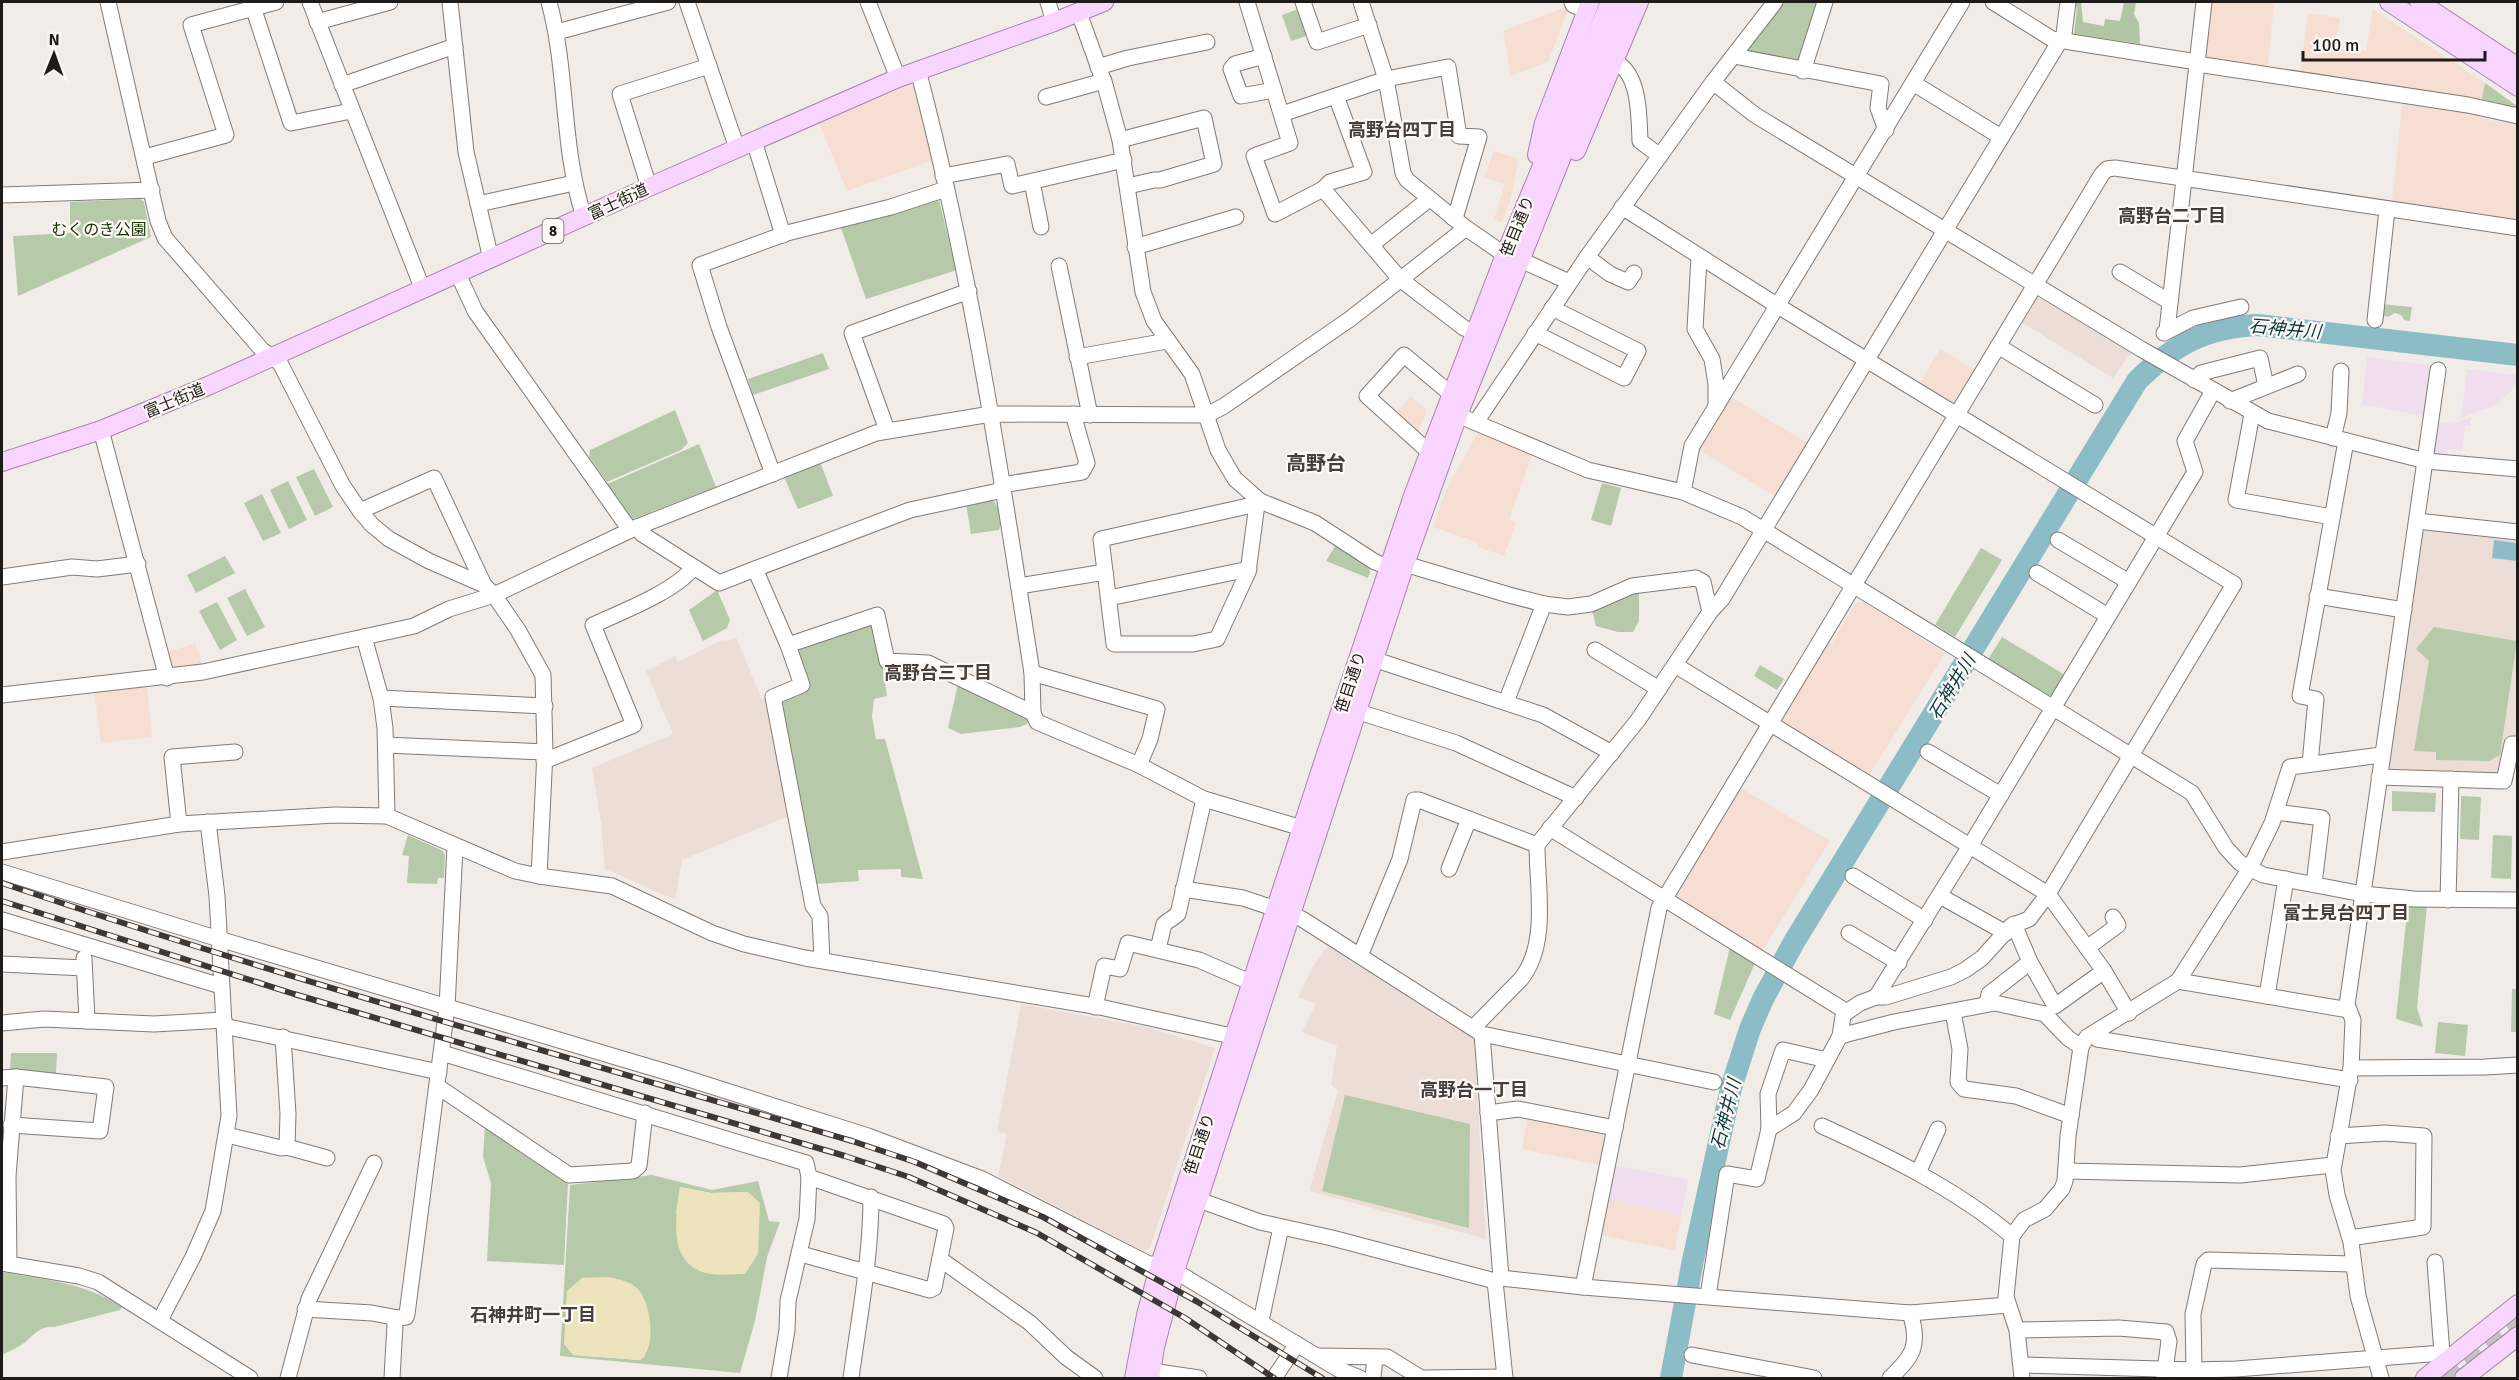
<svg xmlns="http://www.w3.org/2000/svg" width="2519" height="1380" viewBox="0 0 2519 1380" font-family="Signika,'Noto Sans JP',sans-serif">
<style>
.commercial{fill:#f6ded3}
.industrial{fill:#f0dded}
.built{fill:#ecded6}
.green{fill:#b6caa9;fill-rule:evenodd}
.forest{fill:#b1c6a3}
.sand{fill:#ede4be}
.water{fill:#8cbdc6}
.lines{fill:none;stroke-linecap:round;stroke-linejoin:round}
.river{stroke:#8cbdc6;stroke-width:22}
.major-tunnel{stroke:#c8c2bf;stroke-width:18;stroke-dasharray:18 9;stroke-linecap:butt}
.minor-casing{stroke:#807b77;stroke-width:17}
.major-casing{stroke:#a882af;stroke-width:20}
.minor{stroke:#fff;stroke-width:15}
.major{stroke:#f8d5fe;stroke-width:18}
.rail-casing{stroke:#3b3837;stroke-width:6}
.rail{stroke:#fff9f6;stroke-width:4;stroke-dasharray:11;stroke-linecap:butt}
.labels{text-anchor:middle;stroke-width:4.5;stroke-linejoin:round;paint-order:stroke}
.shield{fill:#fff9f6;stroke:#625e5d;stroke-width:1.5}
.shield-label{font-size:15px;font-weight:bold;fill:#1e1c1b}
.street-label{font-size:16px;fill:#1e1c1b;stroke:#fff9f6}
.park-label{font-size:16px;fill:#183200;stroke:#fff9f6}
.neighbourhood-label{font-size:18px;font-weight:bold;fill:#443f3c;stroke:#fff9f6}
.water-label{font-size:18px;font-style:italic;fill:#08383f;stroke:#fff9f6}
.quarter-label{font-size:20px;font-weight:bold;fill:#443f3c;stroke:#fff9f6}
</style>
<rect width="100%" height="100%" fill="#f2ece8"/>
<g class="commercial">
<polygon points="2209,2 2274,2 2268,67 2208,58 2204,54"/>
<polygon points="1566,7 1568,10 1548,62 1511,76 1503,31"/>
<polygon points="2373,9 2485,83 2482,101 2300,72 2308,13 2340,18 2336,46 2366,51"/>
<polygon points="917,82 936,159 847,191 819,123"/>
<polygon points="2408,103 2468,112 2489,120 2517,124 2517,222 2394,204 2392,201 2402,107"/>
<polygon points="1494,151 1519,159 1510,202 1502,222 1494,219 1505,184 1484,178"/>
<polygon points="1940,349 1975,370 1956,402 1951,404 1919,384"/>
<polygon points="1726,394 1809,444 1776,497 1694,447"/>
<polygon points="1411,396 1427,410 1417,436 1394,415"/>
<polygon points="1477,434 1483,434 1532,456 1509,519 1516,522 1504,556 1478,547 1479,543 1433,527 1446,490"/>
<polygon points="1862,601 1945,653 1868,777 1781,725 1780,719 1828,641 1832,643 1856,603"/>
<polygon points="195,643 204,668 180,671 173,667 169,652"/>
<polygon points="147,685 152,737 101,743 94,691"/>
<polygon points="1739,787 1830,841 1761,953 1674,899 1673,896"/>
<polygon points="1528,1115 1608,1132 1600,1165 1522,1149"/>
<polygon points="1607,1199 1681,1216 1675,1250 1599,1235"/>
</g>
<g class="industrial">
<polygon points="2367,357 2435,366 2427,417 2362,404"/>
<polygon points="2467,369 2517,375 2517,385 2496,405 2461,418"/>
<polygon points="2471,418 2471,426 2465,425 2462,450 2448,449 2446,460 2436,459 2431,453 2436,422 2451,424"/>
<polygon points="1614,1165 1688,1180 1681,1216 1607,1199"/>
</g>
<g class="built">
<polygon points="2041,297 2132,352 2113,378 2021,322 2034,299"/>
<polygon points="2420,527 2517,535 2517,732 2501,770 2495,775 2389,771 2384,765"/>
<polygon points="736,637 761,697 759,698 769,701 791,815 682,860 675,900 605,869 601,823 592,768 673,734 646,671 675,656 678,662 722,640 728,641"/>
<polygon points="1330,943 1474,1039 1486,1239 1309,1191 1338,1090 1331,1085 1337,1046 1302,1032 1316,1003 1298,997 1312,968"/>
<polygon points="1021,1004 1147,1027 1215,1048 1150,1248 1143,1251 998,1176 1007,1134 997,1131"/>
</g>
<g class="green">
<polygon points="1781,2 1822,2 1802,61 1748,55 1744,50"/>
<polygon points="1301,8 1309,35 1291,41 1282,15"/>
<polygon points="2485,83 2517,106 2517,108 2482,99"/>
<polygon points="934,197 939,200 954,261 959,263 960,269 866,299 840,225"/>
<polygon points="140,199 144,202 151,237 18,296 13,236 70,233 70,202"/>
<polygon points="2381,304 2412,307 2410,321 2404,320 2401,315 2395,313 2388,317 2382,315"/>
<polygon points="823,353 829,369 753,395 748,379"/>
<polygon points="675,410 688,443 681,450 607,482 589,457 590,450"/>
<polygon points="699,444 716,487 630,520 605,485"/>
<polygon points="820,462 833,496 798,509 784,477"/>
<polygon points="314,469 333,507 315,516 296,477"/>
<polygon points="288,481 307,520 289,529 270,490"/>
<polygon points="1602,483 1621,488 1611,526 1591,520"/>
<polygon points="262,494 281,533 263,541 244,503"/>
<path d="M992 499C999 505 1002 522 999 530L971 534 966 504Z"/>
<polygon points="1337,543 1368,564 1370,572 1368,578 1326,561"/>
<polygon points="1981,548 2002,560 1955,637 1935,625"/>
<polygon points="225,556 235,573 196,593 187,575"/>
<polygon points="1639,588 1639,621 1633,632 1618,632 1596,626 1591,606"/>
<polygon points="245,589 265,627 247,636 227,598"/>
<polygon points="717,590 730,620 727,628 703,641 689,610"/>
<polygon points="217,602 237,640 220,650 199,611"/>
<polygon points="872,621 876,624 887,696 874,699 872,717 876,739 885,739 923,879 901,877 901,869 860,870 858,870 859,881 815,884 780,700 807,686 794,651"/>
<polygon points="2434,627 2517,641 2500,755 2489,761 2436,760 2436,752 2414,751 2429,661 2416,649"/>
<polygon points="2002,637 2065,675 2053,695 2044,696 1987,661"/>
<polygon points="1760,665 1784,679 1777,690 1754,676"/>
<polygon points="958,684 1029,718 1027,724 1020,727 961,734 948,728"/>
<polygon points="2392,791 2436,793 2435,812 2392,811"/>
<polygon points="2461,796 2481,797 2479,840 2460,839"/>
<polygon points="408,835 443,851 445,856 444,878 438,878 437,884 407,883 409,856 402,855"/>
<polygon points="2493,835 2512,836 2511,879 2491,878"/>
<polygon points="2408,903 2427,905 2417,1008 2423,1027 2396,1019"/>
<polygon points="1730,947 1755,963 1730,1020 1714,1014"/>
<polygon points="2512,989 2517,989 2517,1032 2511,1032"/>
<polygon points="2438,1022 2468,1025 2465,1056 2435,1053"/>
<polygon points="11,1053 57,1053 56,1074 10,1072"/>
<polygon points="1345,1095 1470,1124 1469,1228 1322,1191"/>
<polygon points="485,1126 568,1182 564,1265 487,1261 491,1183 483,1157"/>
<path d="M652 1175 712 1190 758 1181 769 1221 780 1222 767 1257 755 1321 740 1373 560 1356 570 1185ZM680 1187 711 1193 748 1192 676 1214ZM648 1345 644 1357 640 1360 573 1355Z"/>
<path d="M2 1272C42 1279 87 1283 122 1307L120 1310 54 1327C40 1325 33 1336 24 1343 17 1348 9 1351 2 1355Z"/>
</g>
<polygon class="forest" points="2074,2 2081,2 2083,22 2104,26 2105,19 2120,21 2124,2 2136,2 2134,14 2139,23 2140,44 2074,34 2077,8"/>
<g class="sand">
<path d="M680 1187 711 1193 748 1192 760 1203 758 1254 745 1274C732 1274 718 1276 706 1273 667 1263 676 1217 680 1187Z"/>
<path d="M607 1277C618 1279 630 1281 638 1289 651 1303 657 1349 640 1360L573 1355 564 1344 567 1291 582 1278Z"/>
</g>
<polygon class="water" points="2494,540 2517,543 2517,561 2492,558"/>
<g class="lines">
<path class="river" d="M1671 1378 1693 1260 1731 1088 1750 1029 1763 999 1794 942 2137 381C2173 345 2206 327 2258 325L2518 355"/>
<polyline class="major-tunnel" points="2444,1378 2518,1317"/>
<defs>
<g id="minor">
<polyline points="108,2 158,221 165,238 262,350 280,363 343,486 360,511 372,525 389,539 429,561 484,585 494,595 518,630 543,675 545,752 539,876"/>
<polyline points="310,2 423,290"/>
<polyline points="450,2 466,152 491,259"/>
<path d="M549 2C568 72 561 147 584 217"/>
<polyline points="687,2 737,148"/>
<polyline points="868,2 898,78"/>
<polyline points="1048,2 1054,22"/>
<polyline points="1247,2 1290,143 1254,156 1275,214 1323,189 1330,182 1364,172 1336,96"/>
<polyline points="1303,2 1317,42 1369,25"/>
<polyline points="1361,2 1386,79 1403,173 1407,180 1466,228 1505,255"/>
<polyline points="1572,2 1573,5 1586,10"/>
<polyline points="1993,2 2052,39 2197,62"/>
<polyline points="253,7 291,123 351,111"/>
<polyline points="1079,13 1105,85 1120,140 1143,292 1154,321 1192,374 1218,450 1226,464 1235,479 1260,501 1315,523 1375,562 1389,567"/>
<polyline points="317,22 390,2"/>
<polyline points="557,32 668,2"/>
<polyline points="1264,56 1235,64 1231,69 1241,96 1274,90"/>
<polyline points="1734,56 1881,84 1878,108 1886,130"/>
<path d="M1615 62C1640 73 1639 117 1640 141L1660 156"/>
<polyline points="2197,64 2468,105 2518,116"/>
<polyline points="1098,67 1128,58 1207,42"/>
<path d="M918 70C970 268 1001 471 1032 673L1033 713"/>
<polyline points="1803,71 1825,2"/>
<polyline points="1713,82 1755,115 2141,349 2268,421 2426,461 2518,469"/>
<polyline points="1913,83 2001,137"/>
<polyline points="342,85 455,46"/>
<polyline points="1046,97 1104,81"/>
<polyline points="1282,114 1386,79 1448,67 1459,136 1479,137 1456,215 1453,218"/>
<polyline points="1120,140 1204,118 1214,164 1160,180 1154,180 1128,186"/>
<polyline points="754,141 783,235"/>
<polyline points="145,157 226,135 191,25 276,2"/>
<polyline points="943,176 1007,164 1012,186 1124,160"/>
<polyline points="1032,182 1041,227"/>
<polyline points="649,187 620,94 709,66"/>
<polyline points="1323,189 1400,279 1464,328 1475,332"/>
<polyline points="2,195 152,190"/>
<polyline points="478,204 574,183"/>
<polyline points="1622,207 1778,306 2234,584 2048,894 2029,919 2011,926 1982,958 1965,970 1951,977 1886,997 1876,997"/>
<polyline points="1371,245 1429,199"/>
<polyline points="1135,247 1236,217"/>
<polyline points="1587,257 1610,274 1628,282 1634,273"/>
<polyline points="1699,257 1695,329 1712,359 1716,384 1716,407"/>
<polyline points="1521,260 1569,282"/>
<polyline points="1059,266 1090,415"/>
<polyline points="2120,272 2170,302"/>
<polyline points="458,274 475,311 630,530"/>
<polyline points="2375,320 2387,210"/>
<polyline points="2167,330 2204,2"/>
<polyline points="1535,333 1624,378 1638,351 1552,308"/>
<polyline points="2164,333 2193,318 2241,307"/>
<polyline points="1998,346 2095,405"/>
<polyline points="1077,357 1167,341"/>
<polyline points="2194,380 2201,373 2260,358 2266,386"/>
<polyline points="2230,401 2298,374"/>
<polyline points="1448,411 1588,470 1683,492 1742,517 2192,793 2226,848 2240,863 2263,875 2363,894 2414,899 2518,900"/>
<polyline points="2252,414 2236,500 2332,517"/>
<polyline points="1476,422 1587,257 1713,82 1775,2"/>
<polyline points="101,430 167,678"/>
<polyline points="887,430 852,333 969,291"/>
<polyline points="2333,438 2339,413 2341,371"/>
<polyline points="1429,452 1367,396 1404,355 1451,394"/>
<polyline points="773,474 719,327 700,265 787,233 891,207 946,189"/>
<polyline points="1002,485 1082,472 1087,463 1073,414"/>
<polyline points="1683,492 1692,446 1962,2"/>
<polyline points="1257,504 1248,572 1217,639 1193,644 1114,644 1101,539 1257,504 1260,501"/>
<polyline points="360,511 434,478 484,585"/>
<polyline points="2417,521 2518,532"/>
<polyline points="637,527 642,534 719,583 755,569 788,645 802,685 773,697 813,906 820,916 822,960"/>
<polyline points="2058,540 2129,582"/>
<polyline points="1405,564 1509,595 1544,604 1568,607 1591,604 1632,586 1696,578 1703,582 1710,612"/>
<polyline points="755,569 910,510 1003,490"/>
<polyline points="2037,573 2108,616"/>
<polyline points="2,577 72,567 97,569 138,564"/>
<polyline points="1019,586 1105,572"/>
<polyline points="2317,596 2404,610"/>
<polyline points="1109,598 1249,569"/>
<polyline points="364,637 381,698 385,728 387,816"/>
<polyline points="788,645 877,615 887,661 928,663 1033,713 1037,722 1139,765 1204,799 1302,828"/>
<polyline points="1595,650 1659,689"/>
<polyline points="1373,659 1543,715 1612,753"/>
<polyline points="1675,665 2048,894 2104,971 2129,1013"/>
<polyline points="1032,673 1157,709 1150,739 1139,765"/>
<polyline points="2,695 203,672 414,626 449,609 494,595 637,527 876,433 991,414 1207,415 1224,406 1350,319 1466,228"/>
<polyline points="381,698 545,706"/>
<polyline points="1506,702 1544,604"/>
<polyline points="1356,711 1456,743 1576,798"/>
<polyline points="386,745 545,752"/>
<polyline points="1928,752 2001,795"/>
<path d="M544 761 634 725 593 625C621 612 674 592 693 568"/>
<polyline points="2310,764 2316,699 2300,696 2346,441"/>
<polyline points="2379,777 2504,781 2512,744 2518,744"/>
<polyline points="2276,812 2322,818 2314,884"/>
<polyline points="179,824 172,757 235,752"/>
<polyline points="1550,828 1847,1012 1860,1003 1876,997 1970,846 2195,472 2185,441 2213,391"/>
<polyline points="2,852 179,824 335,815 387,816 515,871 539,876 612,886 712,933 744,944 805,958 1100,1007 1245,1039"/>
<polyline points="1449,869 1469,819"/>
<polyline points="2,872 219,939 673,1074 868,1136 982,1179 1149,1264 1160,1264 1175,1271 1338,1369 1360,1378"/>
<polyline points="1853,876 1925,920"/>
<polyline points="1183,889 1243,898 1276,909"/>
<polyline points="1940,896 2006,933"/>
<polyline points="2448,900 2451,779"/>
<polyline points="1291,914 1302,919 1482,1034 1501,1278"/>
<polyline points="2,920 221,986"/>
<polyline points="2014,924 2030,962 2055,1006 2104,971"/>
<polyline points="1849,933 1899,963"/>
<polyline points="2087,948 2118,925 2113,917"/>
<polyline points="1158,949 1164,924 1178,914 1204,799"/>
<polyline points="1360,956 1400,859 1414,800 1419,800 1537,845"/>
<polyline points="84,958 87,1021"/>
<polyline points="2,964 84,968"/>
<polyline points="2178,981 2349,1010"/>
<polyline points="2267,996 2286,879"/>
<polyline points="1987,1004 1989,994 2030,962"/>
<polyline points="1095,1007 1104,966 1120,969 1128,943 1199,960 1252,983"/>
<polyline points="1953,1012 1960,1049 1958,1082 1964,1089 2016,1096 2071,1116"/>
<polyline points="2,1023 44,1019 154,1024 224,1020"/>
<polyline points="224,1026 439,1072"/>
<path d="M1473 1028 1521 979C1549 944 1537 887 1537 845L1638 720 1710 612 1722 599 2064 34 2068 2"/>
<polyline points="1482,1034 1714,1082"/>
<polyline points="2094,1034 2097,1039 2350,1080"/>
<polyline points="1840,1036 1894,1022 1995,1003 2045,1014 2068,1038 2081,1047"/>
<polyline points="283,1037 288,1114 287,1147"/>
<polyline points="442,1053 806,1163 809,1177 807,1219 788,1301 787,1330 779,1378"/>
<polyline points="2351,1068 2485,1067 2518,1065"/>
<polyline points="2,1078 16,1077 106,1087 100,1131 11,1125"/>
<polyline points="437,1086 569,1175 633,1171 639,1166 645,1113"/>
<polyline points="1488,1113 1518,1109 1615,1128"/>
<path d="M1822 1126C1888 1156 1956 1189 2012 1236"/>
<polyline points="1769,1129 1794,1113 1811,1090 1840,1036 1843,1016 1847,1012"/>
<polyline points="227,1135 281,1148 287,1147 327,1158"/>
<polyline points="2338,1136 2385,1133 2424,1136 2423,1227 2350,1238"/>
<polyline points="2066,1171 2240,1175 2333,1165"/>
<polyline points="1918,1173 1938,1129"/>
<polyline points="1199,1200 1260,1222 1332,1238 1495,1281 1501,1278 1583,1287 1910,1313 2008,1305"/>
<polyline points="801,1254 930,1290 934,1288 946,1228 944,1224 809,1177"/>
<polyline points="940,1259 1030,1323 1066,1357 1095,1378"/>
<polyline points="2,1263 79,1276 98,1282 250,1378"/>
<polyline points="9,1264 8,1176 16,1077"/>
<polyline points="1495,1281 1505,1378"/>
<polyline points="1583,1287 1659,908 2102,174 2107,169 2115,168 2518,228"/>
<polyline points="1708,1296 1727,1174 1757,1179 1769,1129 1768,1094 1783,1050 1827,1060"/>
<polyline points="305,1309 372,1313 398,1318"/>
<polyline points="160,1320 193,1257 213,1211 229,1116 217,896 208,822"/>
<polyline points="1261,1321 1281,1227"/>
<polyline points="2017,1330 2119,1328 2166,1332 2169,1341 2164,1378"/>
<polyline points="1692,1355 1814,1378"/>
<polyline points="1317,1356 1387,1357 1421,1378"/>
<polyline points="2022,1365 2194,1370 2236,1369 2442,1353 2435,1262"/>
<polyline points="2194,1370 2193,1314 2204,1264 2208,1260 2352,1264"/>
<polyline points="1151,1371 1199,1378"/>
<polyline points="288,1378 309,1299 374,1163"/>
<polyline points="392,1378 395,1324 398,1318 406,1317 407,1314 447,1007 455,847"/>
<path d="M851 1378C859 1318 871 1258 871 1197"/>
<polyline points="1274,1378 1297,1344"/>
<polyline points="1373,1378 1375,1357"/>
<polyline points="1425,1378 1505,1377"/>
<path d="M1890 1378C1912 1357 1921 1346 1910 1313"/>
<polyline points="2022,1378 2017,1330 2006,1297 2012,1236 2024,1220 2045,1209 2062,1189 2065,1181 2068,1136 2081,1047 2087,1037 2178,981 2250,868 2272,823 2290,767 2381,755"/>
<polyline points="2381,1378 2358,1296 2351,1242 2337,1195 2333,1170 2351,1068 2353,1020 2347,1005 2438,370"/>
</g>
<g id="major">
<polyline points="2389,2 2518,87"/>
<polyline points="2419,2 2518,67"/>
<polyline points="1576,151 1639,2"/>
<polyline points="1537,155 1544,123 1590,2"/>
<polyline points="2,462 101,430 210,385 649,187 898,78 1054,22 1104,2"/>
<polyline points="1134,1378 1146,1315 1160,1264 1326,754 1414,493 1505,255 1610,2"/>
<polyline points="1150,1378 1155,1347 1175,1271 1405,564 1458,415 1624,2"/>
<polyline points="2425,1378 2518,1304"/>
<polyline points="2464,1378 2518,1336"/>
</g>
</defs>
<use href="#minor" class="minor-casing"/>
<use href="#major" class="major-casing"/>
<use href="#minor" class="minor"/>
<use href="#major" class="major"/>
<defs>
<g id="rail">
<path d="M2 883C282 978 568 1057 852 1141L915 1162 1043 1217 1196 1301 1322 1378"/>
<polyline points="2,901 294,994 845,1156 909,1177 1037,1233 1185,1318 1274,1378"/>
</g>
</defs>
<use href="#rail" class="rail-casing"/>
<use href="#rail" class="rail"/>
</g>
<g class="labels">
<rect class="shield" x="542.5" y="219" width="21" height="24" rx="4.5"/>
<g class="shield-label">
<text x="553" y="236">8</text>
</g>
<g class="street-label">
<text transform="translate(618 201) rotate(-25)" y="6">富士街道</text>
<text transform="translate(1517 226) rotate(-68)" y="6">笹目通り</text>
<text transform="translate(174 400) rotate(-23)" y="6">富士街道</text>
<text transform="translate(1350 682) rotate(-72)" y="6">笹目通り</text>
<text transform="translate(1199 1144) rotate(-72)" y="6">笹目通り</text>
</g>
<g class="park-label">
<text x="99" y="235">むくのき公園</text>
</g>
<g class="neighbourhood-label">
<text x="1402" y="136">高野台四丁目</text>
<text x="2172" y="222">高野台二丁目</text>
<text x="938" y="679">高野台三丁目</text>
<text x="2346" y="919">富士見台四丁目</text>
<text x="1474" y="1096">高野台一丁目</text>
<text x="533" y="1321">石神井町一丁目</text>
</g>
<g class="water-label">
<text transform="translate(2285 329) rotate(5)" y="6">石神井川</text>
<text transform="translate(1952 687) rotate(-59)" y="6">石神井川</text>
<text transform="translate(1726 1114) rotate(-76)" y="6">石神井川</text>
</g>
<g class="quarter-label">
<text x="1316" y="470">高野台</text>
</g>
</g>
<rect width="2519" height="1380" fill="none" stroke="#1e1c1b" stroke-width="6"/>
<g transform="translate(54 54) rotate(1)" stroke="#fff9f6" stroke-width="4.5" paint-order="stroke">
<path d="M0-4.5L10 22L0 15L-10 22Z" fill="#1e1c1b"/>
<text y="-9" font-size="16" font-weight="bold" text-anchor="middle" fill="#1e1c1b">N</text>
</g>
<path d="M2303 51v9h182v-9" fill="none" stroke="#1e1c1b" stroke-width="3"/>
<text x="2312" y="51" font-size="18" fill="#1e1c1b" stroke="#fff9f6" stroke-width="4.5" paint-order="stroke">100 m</text>
</svg>
